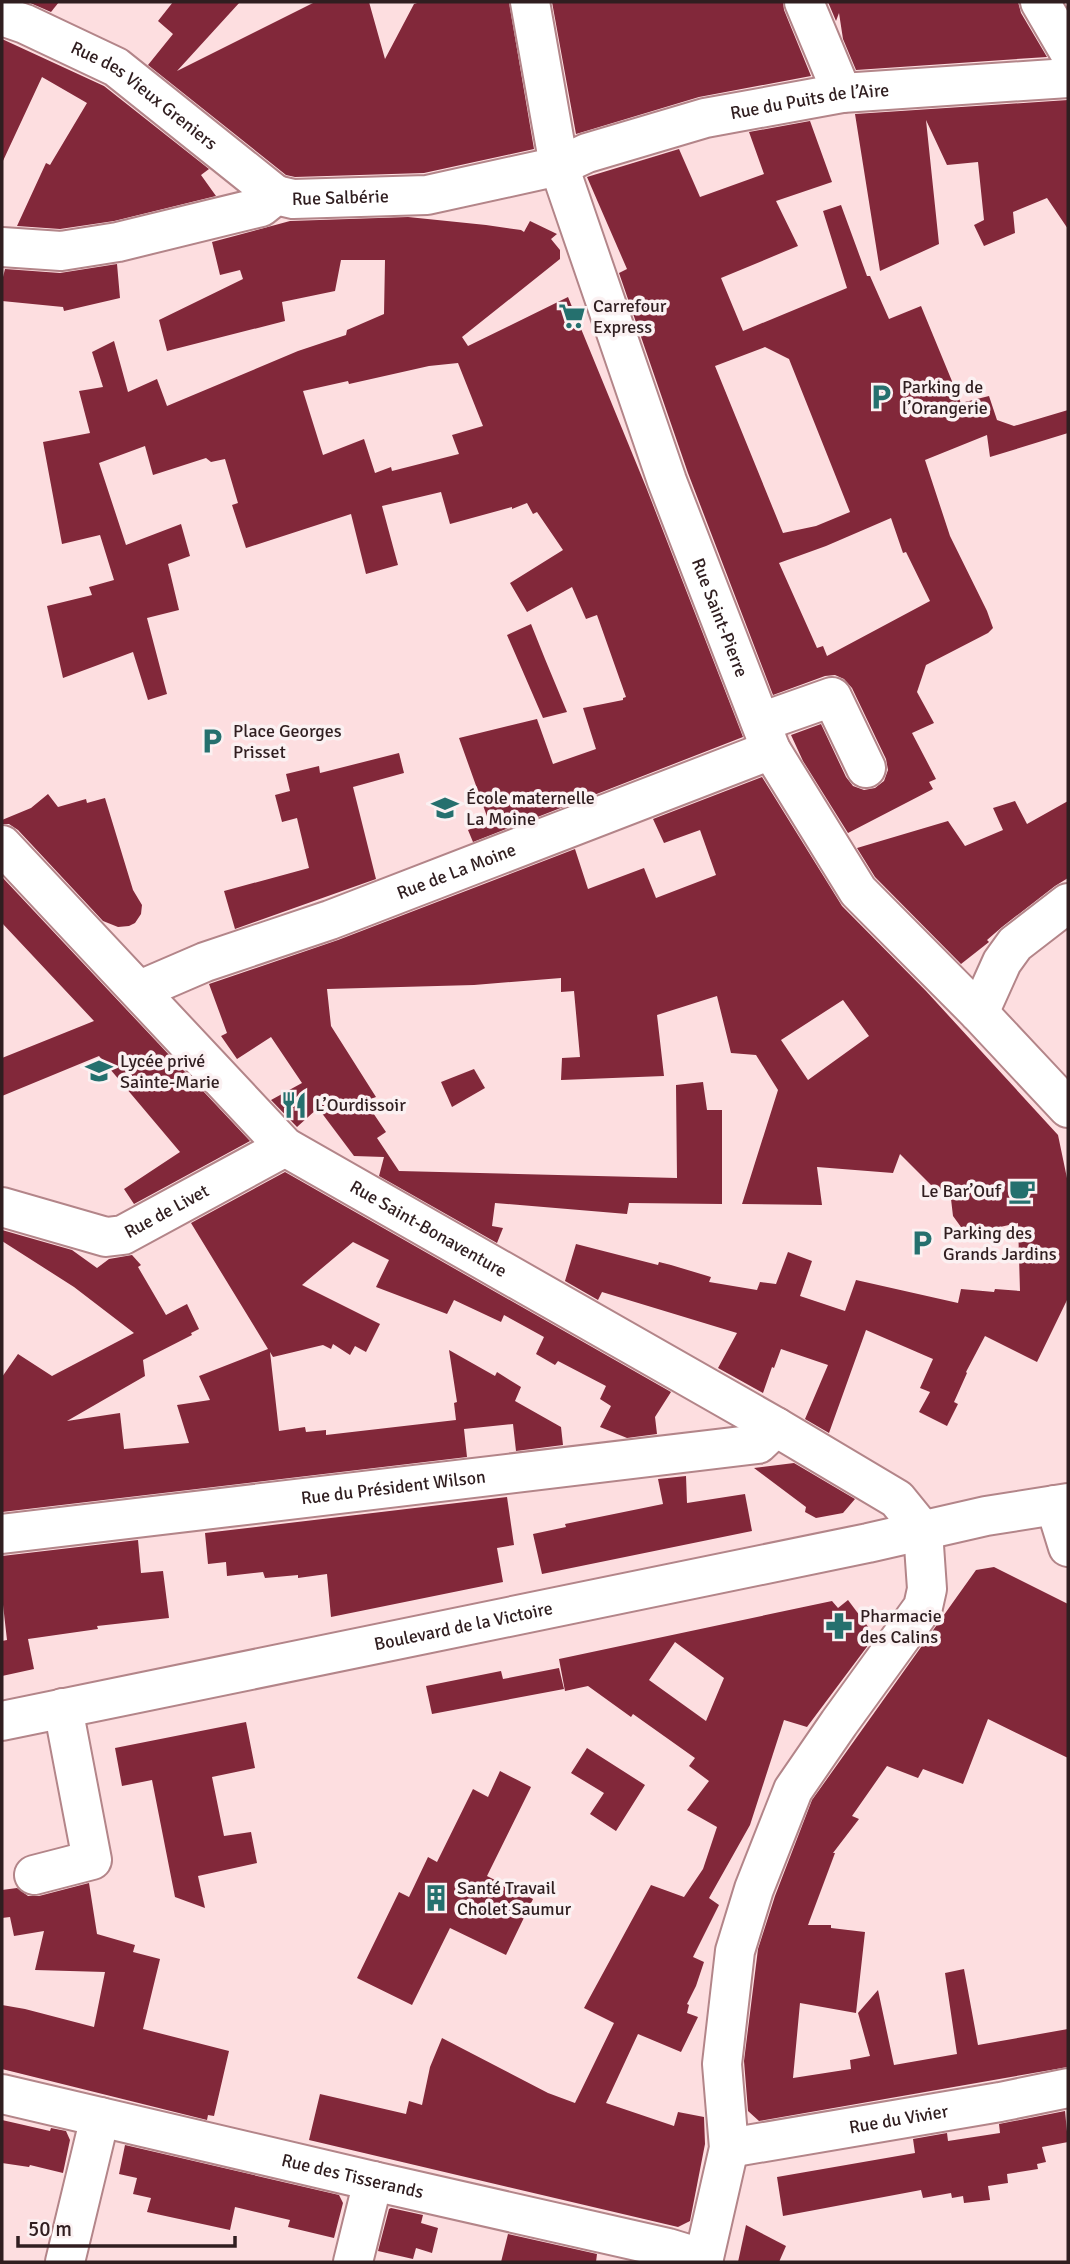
<svg xmlns="http://www.w3.org/2000/svg" width="1070" height="2264" viewBox="0 0 1070 2264" font-family="Signika,sans-serif">
<style>
.building{fill:#82283a;fill-rule:evenodd}
.lines{fill:none;stroke-linecap:round;stroke-linejoin:round}
.minor-casing{stroke:#b38589;stroke-width:42}
.major-casing{stroke:#b38589;stroke-width:42}
.minor{stroke:#fff;stroke-width:38}
.major{stroke:#fff;stroke-width:38}
.labels{text-anchor:middle;stroke-width:7;stroke-linejoin:round;paint-order:stroke}
.street-label{font-size:18px;fill:#301e20;stroke:#fbf1f2}
.poi-label{font-size:18px;fill:#301e20;stroke:#fbf1f2;text-anchor:start}
</style>
<rect width="100%" height="100%" fill="#fddee0"/>
<g class="building">
<polygon points="28,2 59,2 51,12"/>
<polygon points="173,2 240,2 177,71 315,2 369,2 385,59 414,4 420,2 509,2 534,149 424,173 295,177 286,175 148,65 173,34 158,21"/>
<polygon points="552,2 783,2 784,10 811,76 699,97 576,134"/>
<polygon points="828,2 1018,2 1021,13 1047,57 856,70 843,39 839,13 836,21"/>
<polygon points="2,39 104,86 209,169 201,175 216,196 114,221 60,229 17,226 46,163 50,165 87,103 42,77 2,163"/>
<polygon points="1068,100 1068,229 1047,198 1013,212 1015,233 984,246 974,225 984,220 978,162 947,165 926,120 939,244 880,271 855,114"/>
<path d="M810 121 832 182 776 201 798 246 721 278 743 331 847 288 823 211 841 205 867 276H870L889 319 921 306 961 403 989 396 997 420 1014 426 1068 410V433L990 457 987 435 925 460 950 536 987 611 993 628 988 633 926 665 917 692 934 723 912 733 936 779 929 782 933 789 848 833 803 761 791 735 821 724 846 777 853 786 864 790 875 788 884 781 888 770 886 759 852 688 844 679 835 675 825 676 773 695 688 473 619 273 627 269 587 177 679 149 700 197 764 174 749 132ZM765 347 789 359 850 512 816 526 783 533 715 366ZM891 518 903 553 906 552 930 601 827 656 823 646 817 648 779 563 826 546Z"/>
<path d="M408 217 486 225 521 230 524 232 530 221 557 234 551 239 560 250V259L462 337 468 346 568 297 646 487 743 737 473 842 468 830 489 822 459 738 537 719 553 764 596 749 583 708 623 700V698L626 697 597 615 586 619 572 587 527 612 510 583 563 550 537 512 533 514 527 503 512 509V507L450 524 441 492 382 506 398 565 366 574 351 514 246 548 232 505 238 503 225 459 211 462 206 458 153 475 145 446 99 463 126 545 181 524 190 556 168 564 179 610 147 618 167 694 148 700 133 652 63 678 47 606 92 595 89 587 114 580 100 535 62 544 43 442 90 433 79 391 103 387 92 352 114 341 128 392 157 379 167 406 298 351 346 335 347 330 384 314 385 260H341L335 291 282 302 285 321 167 351 159 320 243 279 240 270 220 275 212 242 290 221ZM458 363 483 426 452 435 459 454 392 471 391 467 375 473 364 439 323 455 303 391 348 381 349 384 429 366Z"/>
<polygon points="117,264 120,298 64,311 63,307 2,301 2,281 5,269 60,273"/>
<polygon points="531,624 545,659 567,712 543,718 507,635"/>
<polygon points="399,753 404,773 353,787 376,879 235,929 224,891 309,868 297,818 282,822 275,795 290,791 286,774 319,766 320,773"/>
<path d="M762 777 842 906 926 991 1058 1135 1068 1183V1298L1037 1362 985 1336 966 1372 967 1373 954 1402 958 1404 947 1426 919 1412 930 1392 920 1388 933 1359 866 1330 829 1433 805 1419 828 1365 781 1349 774 1368 772 1367 763 1393 718 1368 737 1333 602 1292 598 1300 565 1281 576 1244 658 1265 659 1262 671 1265 711 1277 709 1282 757 1290 760 1282 776 1284 788 1252 812 1261 800 1296 845 1311 856 1280 958 1303 961 1289 994 1292 995 1289 1020 1291 1018 1223 973 1233 961 1227 953 1216 951 1199 940 1194 900 1154 893 1173 817 1167 822 1205 742 1204 778 1090 756 1055 731 1053 717 996 657 1015 664 1076 561 1080 562 1058 580 1057 574 991 561 992V978L474 985 327 989 331 1026 376 1097 365 1101 386 1132 377 1138 399 1171 677 1178 676 1085 703 1082 707 1110H722V1204L629 1203 627 1214 495 1203 492 1226 503 1228 497 1243 379 1176 384 1157 354 1156 318 1108 297 1127 271 1100 302 1083 271 1037 237 1059 221 1036 227 1033 209 984 338 940 575 849 588 889 644 868 656 898 716 875 700 830 664 843 653 819ZM843 1000 869 1036 808 1080 781 1040Z"/>
<polygon points="48,794 58,807 86,799 87,803 105,798 133,890 142,905 141,914 135,923 129,926 118,927 103,921 18,830 9,824 2,824 2,820 31,808"/>
<polygon points="1015,801 1027,824 1068,801 1068,878 1055,886 1002,927 987,940 989,942 961,964 875,877 857,848 948,821 965,846 1003,830 993,808"/>
<polygon points="2,877 250,1141 134,1204 124,1189 180,1152 99,1056 2,1096 2,1058 94,1021 2,923"/>
<polygon points="474,1069 485,1088 452,1107 441,1082"/>
<polygon points="285,1172 671,1392 655,1417 657,1434 627,1438 600,1427 611,1406 600,1399 606,1386 558,1361 555,1365 536,1354 544,1337 504,1315 501,1322 454,1300 447,1314 376,1287 389,1260 353,1242 302,1285 380,1324 366,1352 355,1346 350,1355 333,1344 331,1349 323,1345 273,1357 270,1352 279,1431 305,1427 306,1432 326,1430 326,1435 456,1420 454,1403 457,1402 449,1350 495,1376 497,1372 521,1387 515,1401 561,1427 563,1445 516,1451 513,1424 464,1429 467,1457 2,1512 2,1377 18,1354 52,1376 134,1333 74,1287 2,1241 2,1230 72,1250 97,1268 109,1259 132,1255 141,1265 138,1267 166,1315 187,1304 199,1329 191,1333 192,1335 143,1360 145,1376 67,1421 120,1413 124,1449 189,1443 177,1405 210,1400 199,1376 268,1349 191,1223"/>
<polygon points="794,1463 855,1499 843,1513 816,1518 805,1512 806,1507 754,1468"/>
<polygon points="686,1476 687,1503 745,1494 752,1531 542,1574 533,1534 566,1527 565,1524 663,1504 658,1479"/>
<polygon points="507,1497 514,1545 497,1548 503,1582 331,1617 327,1574 298,1578 298,1575 265,1578 263,1572 227,1576 226,1562 208,1564 205,1533"/>
<polygon points="138,1540 141,1573 163,1571 169,1618 97,1626 98,1629 28,1639 34,1669 2,1676 2,1641 7,1640 2,1596 2,1556"/>
<polygon points="994,1567 1068,1604 1068,1758 988,1719 963,1784 923,1769 918,1778 887,1766 852,1816 859,1819 833,1853 835,1853 808,1925 831,1925 831,1928 865,1932 856,2013 800,2003 793,2078 851,2069 850,2060 870,2056 858,2013 878,1990 894,2065 957,2054 945,1973 964,1969 978,2045 1068,2029 1068,2067 759,2121 748,2111 744,2061 758,1949 775,1896 812,1800 976,1570"/>
<path d="M848 1600 875 1636 807 1727 784 1720 750 1825 709 1898 719 1905 693 1957 704 1962 696 1986 687 2004 689 2005 687 2013 698 2017 681 2052 638 2034 606 2103 674 2126 678 2112 704 2117 705 2144 690 2221 678 2227 309 2140 320 2094 406 2114 409 2101 422 2105 430 2067 442 2038 548 2093 575 2103 614 2023 584 2008 651 1885 684 1897 703 1869 717 1827 687 1810 709 1781 689 1766 695 1758 633 1714 631 1717 588 1686 565 1691 559 1659 832 1601 838 1608ZM675 1642 724 1678 706 1721 649 1680Z"/>
<polygon points="559,1668 564,1689 432,1714 426,1686 501,1671 503,1679"/>
<polygon points="246,1722 255,1768 212,1777 224,1836 251,1832 257,1863 198,1876 205,1908 175,1897 152,1780 122,1786 115,1748"/>
<polygon points="587,1748 645,1785 616,1831 590,1814 604,1793 571,1773"/>
<polygon points="500,1771 531,1787 487,1876 533,1899 506,1955 450,1928 412,2005 357,1978 399,1892 409,1897 428,1857 437,1862 473,1789 488,1797"/>
<polygon points="89,1883 97,1934 135,1945 133,1952 160,1959 143,2029 229,2051 214,2116 208,2115 207,2120 2,2069 2,2005 25,2009 94,2027 105,1972 35,1970 44,1931 14,1936 10,1917 2,1918 2,1890 17,1888 28,1896 39,1896"/>
<polygon points="1065,2111 1068,2142 1042,2147 1046,2162 1037,2164 1038,2169 1007,2174 1008,2183 988,2186 990,2200 964,2203 963,2196 952,2198 951,2193 923,2198 921,2190 783,2216 777,2177 915,2153 913,2139 947,2133 948,2141 1000,2133 999,2124"/>
<polygon points="2,2120 50,2131 51,2128 66,2131 70,2140 63,2173 30,2165 29,2167 2,2163"/>
<polygon points="125,2145 339,2195 343,2203 334,2238 288,2227 290,2220 235,2207 230,2230 147,2212 151,2198 133,2194 137,2178 119,2174"/>
<polygon points="391,2208 423,2215 421,2223 438,2228 432,2253 416,2248 413,2259 378,2251 389,2209"/>
<polygon points="746,2225 786,2246 779,2262 738,2262"/>
<polygon points="508,2234 597,2254 596,2262 501,2262"/>
</g>
<g class="lines">
<defs>
<g id="minor">
<path id="s1" d="M530 2 559 166 667 481 771 750 858 891 979 1013 1068 1108"/>
<polyline points="804,2 842,93"/>
<polyline points="1040,2 1068,50"/>
<path id="s2" d="M2 16 25 24 116 67 276 195"/>
<path id="s3" d="M2 247 61 251 118 242 261 207 276 195 293 199 427 195 559 166 587 153 705 118 842 93 1068 78"/>
<polyline points="761,722 832,697 866,768"/>
<path id="s4" d="M2 845 285 1147 776 1427 897 1499 923 1531 927 1589 923 1607 839 1723 793 1790 754 1889 735 1951 722 2064 729 2148 703 2262"/>
<path id="s5" d="M140 990 205 962 330 920 771 750"/>
<polyline points="979,1013 1002,962 1015,944 1068,903"/>
<path id="s6" d="M2 1207 106 1237 123 1235 285 1147"/>
<polyline points="1055,1505 1068,1547"/>
<path id="s7" d="M2 1534 758 1444 776 1427"/>
<polyline points="34,1875 92,1860 63,1708"/>
<path id="s8" d="M2 2094 373 2181 668 2248 704 2259"/>
<path id="s9" d="M729 2148 1000 2102 1068 2088"/>
<polyline points="65,2262 100,2117"/>
<polyline points="353,2262 373,2181"/>
</g>
<g id="major">
<path id="s10" d="M2 1721 868 1543 986 1516 1068 1503"/>
</g>
</defs>
<use href="#minor" class="minor-casing"/>
<use href="#major" class="major-casing"/>
<use href="#minor" class="minor"/>
<use href="#major" class="major"/>
</g>
<defs>
<symbol id="supermarket-bare" viewBox="-9 -9 18 18"><path d="M-6-5.5h2.5l.6 2H6L4.5 2H-2.5L-4.4-4H-6ZM-1.5 3.2a1.3 1.3 0 1 0 .1 0ZM3 3.2a1.3 1.3 0 1 0 .1 0Z" fill="#25706e" stroke="#fbf1f2" stroke-width="2.5" paint-order="stroke"/></symbol>
<symbol id="parking-bare" viewBox="-9 -9 18 18"><path d="M-3.5-5.5H1a3.5 3.5 0 0 1 0 7H-1V5.5H-3.5ZM-1-3.4V-.6H.8a1.4 1.4 0 0 0 0-2.8Z" fill="#25706e" stroke="#fbf1f2" stroke-width="2.5" paint-order="stroke"/></symbol>
<symbol id="school-bare" viewBox="-9 -9 18 18"><path d="M0-5L7-2L0 1L-7-2ZM-4 1L0 2.5L4 1V4Q0 6-4 4Z" fill="#25706e" stroke="#fbf1f2" stroke-width="2.5" paint-order="stroke"/></symbol>
<symbol id="restaurant-bare" viewBox="-9 -9 18 18"><path d="M-5-6h1v4h1v-4h1v4h1v-4h1v5L-1.5 .5V6h-2V.5L-5-1ZM5-6V6H3V1.5H1.5Q1.5-4 5-6Z" fill="#25706e" stroke="#fbf1f2" stroke-width="2.5" paint-order="stroke"/></symbol>
<symbol id="cafe-bare" viewBox="-9 -9 18 18"><path d="M-5.5-4.5H6V0H3Q3 3.5 0 3.5H-2.5Q-5.5 3.5-5.5 0ZM3-3.2v2h1.7v-2ZM-6 4.5H4V6H-6Z" fill="#25706e" stroke="#fbf1f2" stroke-width="2.5" paint-order="stroke"/></symbol>
<symbol id="pharmacy-bare" viewBox="-9 -9 18 18"><path d="M-2-6h4v4h4v4h-4v4h-4v-4h-4v-4h4Z" fill="#25706e" stroke="#fbf1f2" stroke-width="2.5" paint-order="stroke"/></symbol>
<symbol id="building-bare" viewBox="-9 -9 18 18"><path d="M-4-6H4V6H1V3H-1V6H-4ZM-2.5-4.3h1.7v1.8h-1.7ZM.8-4.3h1.7v1.8H.8ZM-2.5-1h1.7V.8h-1.7ZM.8-1h1.7V.8H.8Z" fill="#25706e" stroke="#fbf1f2" stroke-width="2.5" paint-order="stroke"/></symbol>
</defs>
<g fill-rule="evenodd">
<use href="#supermarket-bare" x="553" y="297" width="38" height="38"/>
<use href="#parking-bare" x="862" y="378" width="38" height="38"/>
<use href="#parking-bare" x="193" y="722" width="38" height="38"/>
<use href="#school-bare" x="426" y="789" width="38" height="38"/>
<use href="#school-bare" x="80" y="1052" width="38" height="38"/>
<use href="#restaurant-bare" x="275" y="1086" width="38" height="38"/>
<use href="#cafe-bare" x="1003" y="1172" width="38" height="38"/>
<use href="#parking-bare" x="903" y="1224" width="38" height="38"/>
<use href="#pharmacy-bare" x="820" y="1607" width="38" height="38"/>
<use href="#building-bare" x="417" y="1879" width="38" height="38"/>
</g>
<g class="labels">
<g class="street-label">
<text dy="6" stroke="none"><textPath href="#s2" startOffset="164">Rue des Vieux Greniers</textPath></text>
<text dy="6" stroke="none"><textPath href="#s3" startOffset="830">Rue du Puits de l’Aire</textPath></text>
<text dy="6" stroke="none"><textPath href="#s3" startOffset="348">Rue Salbérie</textPath></text>
<text dy="6" stroke="none"><textPath href="#s1" startOffset="646">Rue Saint-Pierre</textPath></text>
<text dy="6" stroke="none"><textPath href="#s5" startOffset="338">Rue de La Moine</textPath></text>
<text dy="6" stroke="none"><textPath href="#s6" startOffset="175">Rue de Livet</textPath></text>
<text dy="6" stroke="none"><textPath href="#s4" startOffset="579">Rue Saint-Bonaventure</textPath></text>
<text dy="6" stroke="none"><textPath href="#s7" startOffset="394">Rue du Président Wilson</textPath></text>
<text dy="6" stroke="none"><textPath href="#s10" startOffset="471">Boulevard de la Victoire</textPath></text>
<text dy="6" stroke="none"><textPath href="#s9" startOffset="172">Rue du Vivier</textPath></text>
<text dy="6" stroke="none"><textPath href="#s8" startOffset="360">Rue des Tisserands</textPath></text>
</g>
<g class="poi-label">
<text x="593" y="312">Carrefour<tspan x="593" dy="21">Express</tspan></text>
<text x="902" y="393">Parking de<tspan x="902" dy="21">l’Orangerie</tspan></text>
<text x="233" y="737">Place Georges<tspan x="233" dy="21">Prisset</tspan></text>
<text x="466" y="804">École maternelle<tspan x="466" dy="21">La Moine</tspan></text>
<text x="120" y="1067">Lycée privé<tspan x="120" dy="21">Sainte-Marie</tspan></text>
<text x="315" y="1111">L’Ourdissoir</text>
<text x="1001" y="1197" text-anchor="end">Le Bar’Ouf</text>
<text x="943" y="1239">Parking des<tspan x="943" dy="21">Grands Jardins</tspan></text>
<text x="860" y="1622">Pharmacie<tspan x="860" dy="21">des Calins</tspan></text>
<text x="457" y="1894">Santé Travail<tspan x="457" dy="21">Cholet Saumur</tspan></text>
</g>
</g>
<rect width="1070" height="2264" fill="none" stroke="#301e20" stroke-width="7"/>
<path d="M18 2236v10h217v-10" fill="none" stroke="#301e20" stroke-width="3.5"/>
<text x="28" y="2236" font-size="21" fill="#301e20" stroke="#fbf1f2" stroke-width="5" paint-order="stroke">50 m</text>
</svg>
